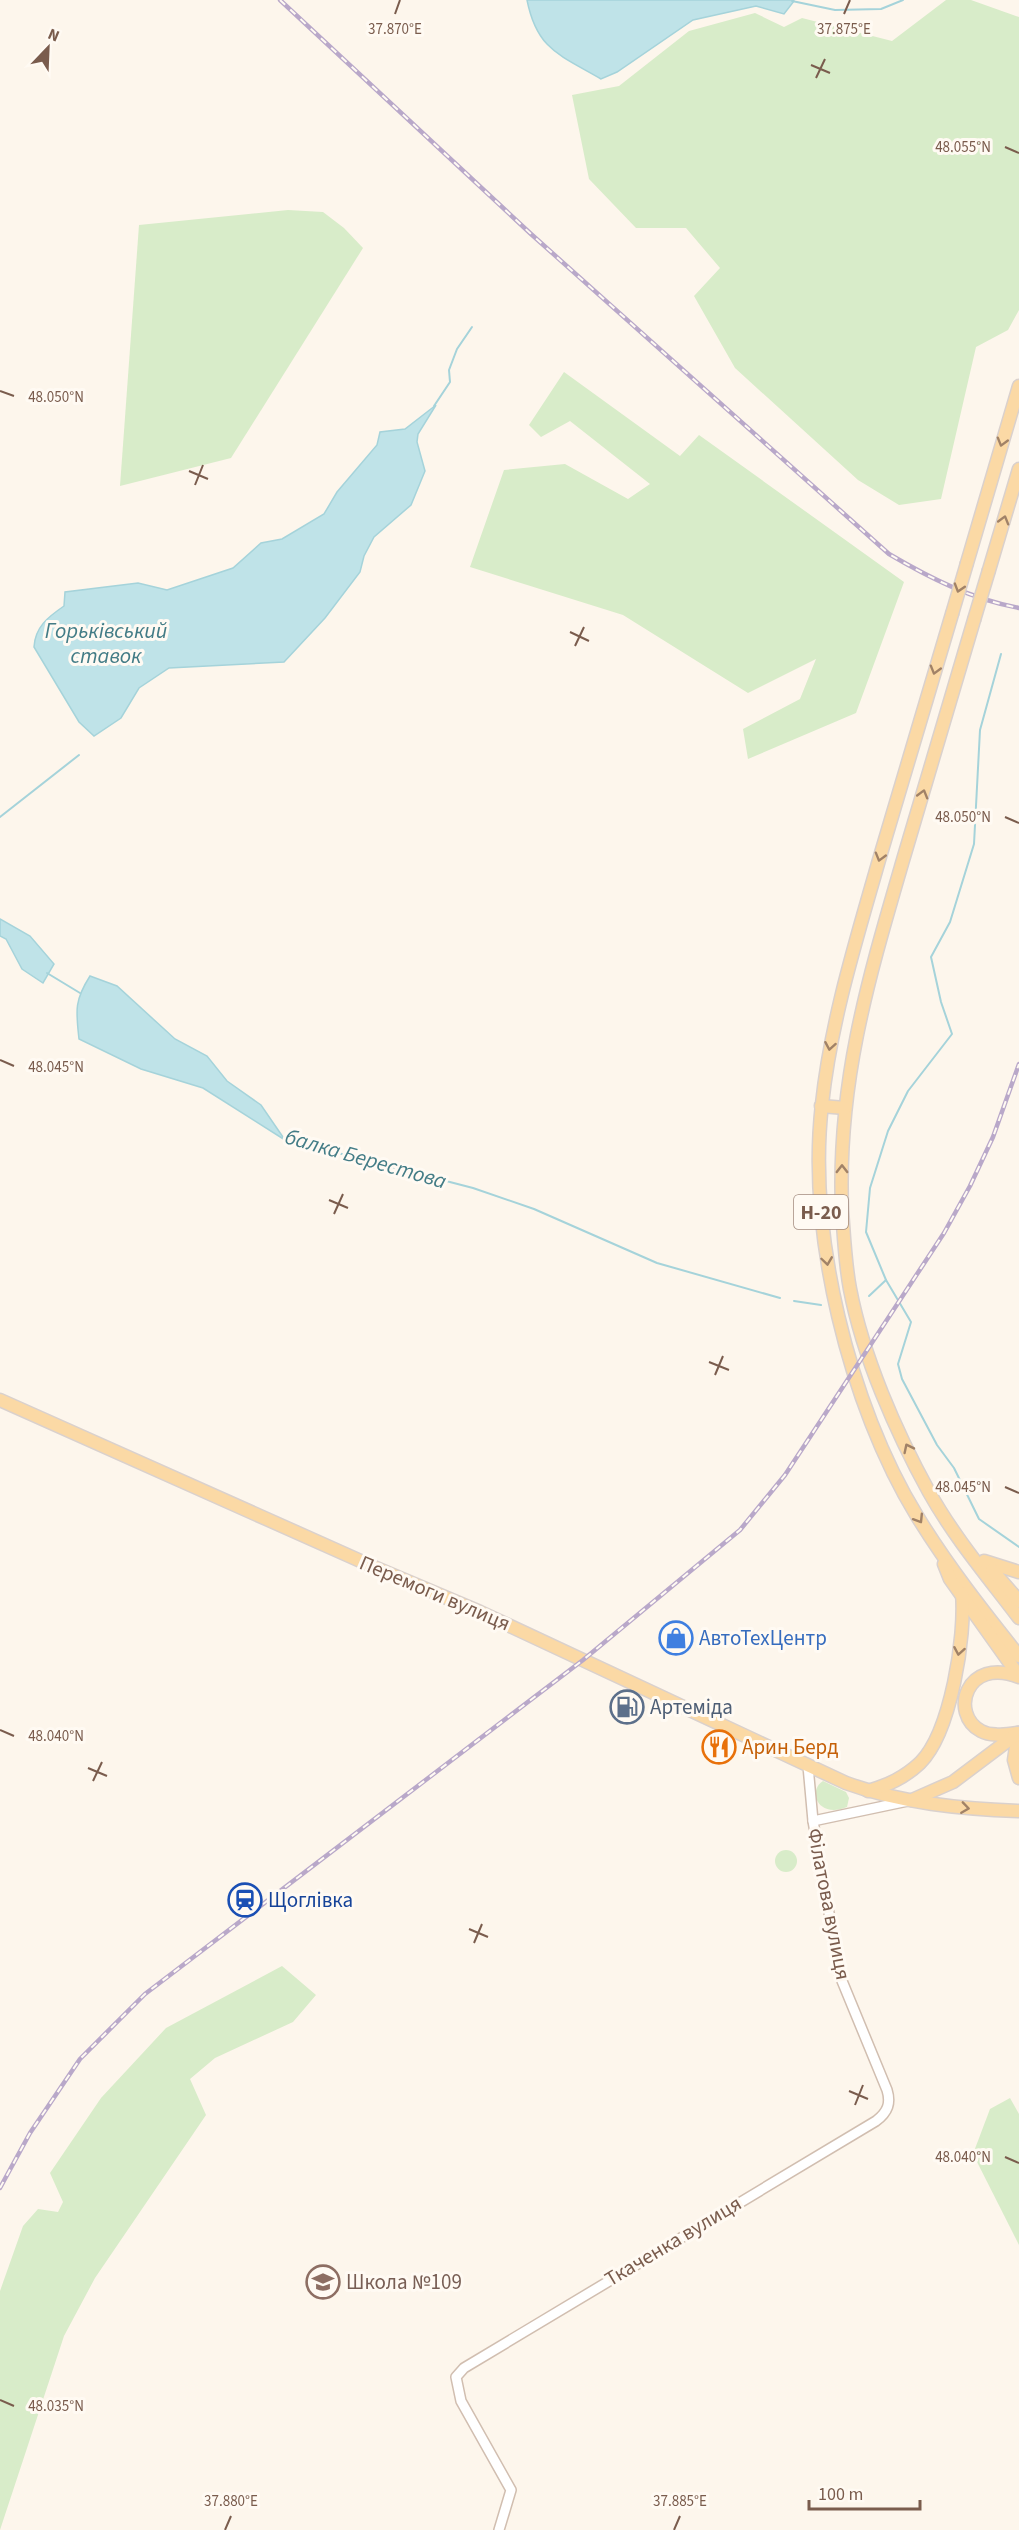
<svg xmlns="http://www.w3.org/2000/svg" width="1019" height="2530" viewBox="0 0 1019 2530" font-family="'Source Sans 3',sans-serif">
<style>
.green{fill:#d8ecc9}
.water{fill:#bfe3e8;stroke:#a5d3da;stroke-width:1.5}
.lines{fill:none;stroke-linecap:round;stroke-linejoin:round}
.stream{stroke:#a5d3da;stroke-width:2}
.minor-casing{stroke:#d1beb0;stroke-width:12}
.major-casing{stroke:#dad1cd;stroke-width:15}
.minor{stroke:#fff;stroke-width:9}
.major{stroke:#fbd9a5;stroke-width:12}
.rail-casing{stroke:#b9a8c9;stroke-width:4.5}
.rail{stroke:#fffaf3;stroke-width:2;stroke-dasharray:7;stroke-linecap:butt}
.major-bridge-casing{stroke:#dad1cd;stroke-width:15;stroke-linecap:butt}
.major-bridge{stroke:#fbd9a5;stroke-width:12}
.oneway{stroke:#a18267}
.ticks{fill:none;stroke:#7a5c4d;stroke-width:2}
.labels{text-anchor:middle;stroke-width:6;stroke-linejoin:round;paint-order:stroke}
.shield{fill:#fffaf3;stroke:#a28b7f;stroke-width:1.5}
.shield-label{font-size:20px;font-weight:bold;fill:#7a5c4d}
.street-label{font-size:21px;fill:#7a5c4d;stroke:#fffaf3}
.shop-label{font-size:21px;fill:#366cbe;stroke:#fffaf3;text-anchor:start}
.service-label{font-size:21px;fill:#4e5e75;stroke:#fffaf3;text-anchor:start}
.food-label{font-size:21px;fill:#c56008;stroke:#fffaf3;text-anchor:start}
.transit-label{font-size:21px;fill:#164399;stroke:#fffaf3;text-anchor:start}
.education-label{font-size:21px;fill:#785e54;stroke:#fffaf3;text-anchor:start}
.water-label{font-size:22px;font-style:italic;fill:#437c86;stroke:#fffaf3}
.ticks-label{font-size:15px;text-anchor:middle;fill:#7a5c4d;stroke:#fffaf3;stroke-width:6;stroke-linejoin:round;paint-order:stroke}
</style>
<rect width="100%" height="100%" fill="#fdf6ec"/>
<g class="green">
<polygon points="946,0 971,0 1019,17 1019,310 1008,330 976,347 941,499 899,505 858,480 735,368 694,296 720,268 686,228 636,228 589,179 572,95 619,86 689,31 755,13 784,27 802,18 892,41"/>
<polygon points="288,210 323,212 344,228 363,248 231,458 120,486 139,225"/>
<polygon points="564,372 680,456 699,435 904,582 856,713 748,759 743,729 800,699 816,659 748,693 623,615 470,567 504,470 565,464 628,499 650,484 570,421 541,437 529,425"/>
<path d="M823 1781 846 1792 849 1798 847 1807C818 1819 807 1791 823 1781Z"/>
<circle cx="786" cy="1861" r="11"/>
<polygon points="282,1966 316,1995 293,2022 215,2058 190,2079 206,2115 95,2278 64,2336 0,2530 0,2291 23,2226 38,2209 58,2212 63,2202 50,2173 101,2098 166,2028"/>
<polygon points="1010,2098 1019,2114 1019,2245 973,2154 990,2109"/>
</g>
<g class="water">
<path d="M527 0H793L794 1 784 14 756 6 693 20 617 72 601 79C560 55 537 50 527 0Z"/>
<path d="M436 405 418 434 417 442 425 471 411 505 374 537 364 556 360 572 325 618 284 662 169 668 139 688 121 718 94 736 79 722 34 647C35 627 48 617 64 606L65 592 138 583 167 590 233 568 261 543 282 539 324 514 337 492 377 445 380 432 405 429Z"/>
<polygon points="0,919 30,936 54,964 43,983 22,969 6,939 0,936"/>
<path d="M90 976 117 986 175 1039 207 1056 227 1081 261 1105 285 1140 203 1088 141 1069 79 1039C76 1011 74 1001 90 976Z"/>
</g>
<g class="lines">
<g class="stream">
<polyline points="792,1 835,10 881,9 903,0"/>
<polyline points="434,406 450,382 449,370 457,349 472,327"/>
<polyline points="1001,654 980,730 974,844 950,922 931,957 941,1002 952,1034 908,1091 888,1131 870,1188 866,1232 886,1280 911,1322 898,1364 902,1379 937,1445 954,1468 979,1519 1019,1547"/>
<polyline points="0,817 79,755"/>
<polyline points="47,973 80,993"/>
<polyline points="284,1139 473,1188 534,1209 657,1263 780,1298"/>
<polyline points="869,1296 886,1280"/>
<polyline points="794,1301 821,1305"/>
</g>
<defs>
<g id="minor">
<polyline points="813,1821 908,1801"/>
<path d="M499 2530 511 2490 461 2401 456 2377 464 2368 876 2121C888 2112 891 2103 887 2090L840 1976 813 1821 808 1766"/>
</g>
<g id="major">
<polyline points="967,563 1019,386"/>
<polyline points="989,570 1019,469"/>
<path d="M952 614C928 696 903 778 879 860 856 941 831 1020 822 1104 807 1233 849 1405 917 1516 947 1565 983 1611 1019 1656"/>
<path d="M974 620C951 700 927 780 903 860 868 980 837 1083 842 1210 844 1236 845 1263 850 1289 863 1357 896 1432 929 1492 954 1537 988 1577 1019 1618"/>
<polyline points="821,1106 845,1108"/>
<path d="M0 1400 374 1567 480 1612 846 1783C901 1803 961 1809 1019 1811"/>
<polyline points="984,1561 1019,1572"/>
<polyline points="944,1564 950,1579 1019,1676"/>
<polyline points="992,1570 1019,1601"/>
<path d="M1018 1733C1006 1734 992 1737 981 1731 949 1714 966 1656 1019 1677"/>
<polyline points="1018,1733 1014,1760 1019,1778"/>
<path d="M868 1791C888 1785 904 1778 920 1763 951 1732 966 1636 962 1593"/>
<polyline points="912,1800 953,1782 1018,1733"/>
</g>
</defs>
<use href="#minor" class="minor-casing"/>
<use href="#major" class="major-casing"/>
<use href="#minor" class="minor"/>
<use href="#major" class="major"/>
<defs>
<g id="rail">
<path d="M280 0 531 234 889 554C930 578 971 599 1019 608"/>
<polyline points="0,2188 30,2133 80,2059 145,1994 583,1660 740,1530 785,1475 944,1233 970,1186 993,1137 1019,1064"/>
</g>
</defs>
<use href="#rail" class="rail-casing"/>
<use href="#rail" class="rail"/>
<defs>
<g id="major-bridge">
<polyline points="952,614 967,563"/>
<polyline points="974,620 989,570"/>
</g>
</defs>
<use href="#major-bridge" class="major-bridge-casing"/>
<use href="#major-bridge" class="major-bridge"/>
</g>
<defs><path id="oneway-chevron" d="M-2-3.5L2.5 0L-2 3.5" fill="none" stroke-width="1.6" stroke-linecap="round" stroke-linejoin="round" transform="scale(1.5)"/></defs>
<g class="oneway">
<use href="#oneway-chevron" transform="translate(1002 442) rotate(106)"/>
<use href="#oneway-chevron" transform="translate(1004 520) rotate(-74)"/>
<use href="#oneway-chevron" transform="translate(959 588) rotate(107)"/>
<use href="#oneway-chevron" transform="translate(935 670) rotate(106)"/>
<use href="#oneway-chevron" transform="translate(923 794) rotate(-74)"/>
<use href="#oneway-chevron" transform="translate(880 857) rotate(106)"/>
<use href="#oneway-chevron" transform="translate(830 1046) rotate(100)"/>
<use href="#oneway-chevron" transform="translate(842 1169) rotate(-90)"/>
<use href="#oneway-chevron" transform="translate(827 1261) rotate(82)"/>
<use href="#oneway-chevron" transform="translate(908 1448) rotate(-116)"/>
<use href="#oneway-chevron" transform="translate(919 1519) rotate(58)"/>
<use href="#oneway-chevron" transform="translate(959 1651) rotate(100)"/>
<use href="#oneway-chevron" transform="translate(965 1808) rotate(8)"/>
</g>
<path class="ticks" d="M395 14 400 0M844 14 850 0M811 65 830 73M816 78 825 59M1005 147 1019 153M0 391 14 396M189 471 208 479M195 485 203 465M570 632 589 641M575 646 584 627M1005 817 1019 823M0 1060 14 1066M329 1200 348 1208M334 1214 343 1194M709 1362 729 1370M715 1375 723 1356M1005 1487 1019 1493M0 1730 14 1736M88 1768 107 1776M93 1781 102 1762M469 1929 488 1937M474 1943 482 1924M849 2091 868 2099M855 2105 863 2085M1005 2157 1019 2163M0 2400 14 2406M225 2530 231 2516M674 2530 680 2516"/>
<defs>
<symbol id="shop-ring" viewBox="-11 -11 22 22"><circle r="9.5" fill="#fffaf3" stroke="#3f7fe0" stroke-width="1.5"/><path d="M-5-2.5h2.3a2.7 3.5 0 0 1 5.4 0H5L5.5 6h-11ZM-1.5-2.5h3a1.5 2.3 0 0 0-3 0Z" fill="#3f7fe0"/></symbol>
<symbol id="fuel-ring" viewBox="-11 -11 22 22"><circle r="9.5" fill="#fffaf3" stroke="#5c6f8a" stroke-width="1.5"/><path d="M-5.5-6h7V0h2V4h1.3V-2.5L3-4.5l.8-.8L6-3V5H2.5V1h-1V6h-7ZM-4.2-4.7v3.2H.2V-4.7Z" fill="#5c6f8a"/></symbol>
<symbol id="restaurant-ring" viewBox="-11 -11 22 22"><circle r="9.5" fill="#fffaf3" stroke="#e8710a" stroke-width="1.5"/><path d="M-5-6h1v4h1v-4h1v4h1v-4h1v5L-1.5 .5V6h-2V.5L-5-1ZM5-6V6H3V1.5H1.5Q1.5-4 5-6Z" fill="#e8710a"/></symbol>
<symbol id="station-ring" viewBox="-11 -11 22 22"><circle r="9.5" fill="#fffaf3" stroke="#1a4fb4" stroke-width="1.5"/><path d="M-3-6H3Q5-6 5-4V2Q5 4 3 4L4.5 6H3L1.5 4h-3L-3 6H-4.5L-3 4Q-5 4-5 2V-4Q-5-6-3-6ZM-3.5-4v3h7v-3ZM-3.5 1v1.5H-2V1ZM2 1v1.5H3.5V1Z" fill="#1a4fb4"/></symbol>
<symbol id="school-ring" viewBox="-11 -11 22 22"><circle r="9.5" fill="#fffaf3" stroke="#8d6e63" stroke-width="1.5"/><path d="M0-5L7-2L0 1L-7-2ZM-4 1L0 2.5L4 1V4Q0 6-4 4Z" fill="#8d6e63"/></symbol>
</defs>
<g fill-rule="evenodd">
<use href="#shop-ring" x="657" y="1619" width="38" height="38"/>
<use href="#fuel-ring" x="608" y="1688" width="38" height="38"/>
<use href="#restaurant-ring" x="700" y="1728" width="38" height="38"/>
<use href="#station-ring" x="226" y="1881" width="38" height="38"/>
<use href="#school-ring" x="304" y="2263" width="38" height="38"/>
</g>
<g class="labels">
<rect class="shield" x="794" y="1195" width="54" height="34" rx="4.5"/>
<g class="shield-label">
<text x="821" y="1219">Н-20</text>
</g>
<g class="street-label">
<text transform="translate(435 1593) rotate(23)" y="7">Перемоги вулиця</text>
<text transform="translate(829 1904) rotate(79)" y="7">Філатова вулиця</text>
<text transform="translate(673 2241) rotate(-31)" y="7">Ткаченка вулиця</text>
</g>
<g class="shop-label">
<text x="699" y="1645">АвтоТехЦентр</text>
</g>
<g class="service-label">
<text x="650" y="1714">Артеміда</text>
</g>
<g class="food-label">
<text x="742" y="1754">Арин Берд</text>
</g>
<g class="transit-label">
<text x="268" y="1907">Щоглівка</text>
</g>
<g class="education-label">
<text x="346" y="2289">Школа №109</text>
</g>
<g class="water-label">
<text x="106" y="638">Горьківський<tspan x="106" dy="25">ставок</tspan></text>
<text transform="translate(366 1158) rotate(16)" y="8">балка Берестова</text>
</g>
</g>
<g class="ticks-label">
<text x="395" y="34">37.870°E</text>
<text x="844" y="34">37.875°E</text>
<text x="963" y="152">48.055°N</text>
<text x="56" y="402">48.050°N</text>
<text x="963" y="822">48.050°N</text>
<text x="56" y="1072">48.045°N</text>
<text x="963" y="1492">48.045°N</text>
<text x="56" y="1741">48.040°N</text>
<text x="963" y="2162">48.040°N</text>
<text x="56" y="2411">48.035°N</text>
<text x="231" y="2506">37.880°E</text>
<text x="680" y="2506">37.885°E</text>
</g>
<g transform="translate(48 48) rotate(23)" stroke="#fffaf3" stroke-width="4.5" paint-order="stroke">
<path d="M0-4.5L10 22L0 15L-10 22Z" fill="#7a5c4d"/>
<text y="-9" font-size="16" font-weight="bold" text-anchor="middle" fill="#7a5c4d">N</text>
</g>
<path d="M809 2500v9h111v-9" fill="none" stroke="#7a5c4d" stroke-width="3"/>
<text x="818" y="2500" font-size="18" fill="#7a5c4d" stroke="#fffaf3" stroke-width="4.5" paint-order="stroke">100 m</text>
</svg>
